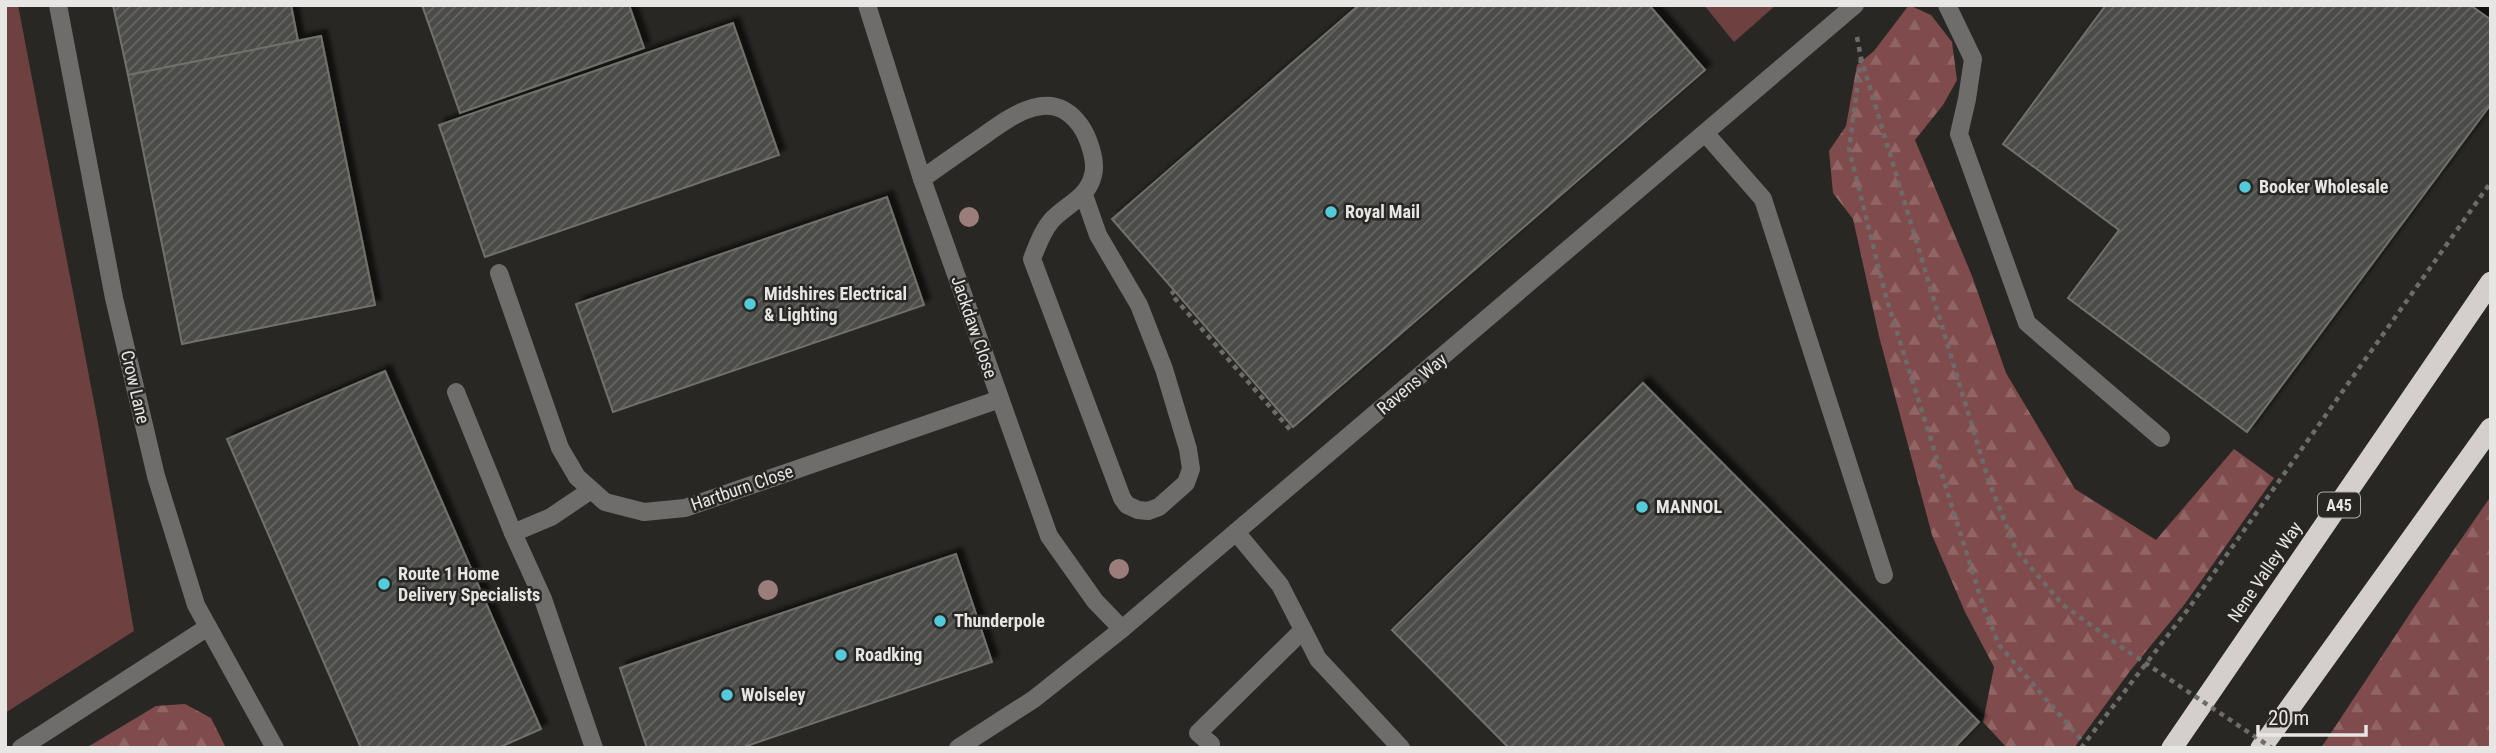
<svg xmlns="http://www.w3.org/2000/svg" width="2496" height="753" viewBox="0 0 2496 753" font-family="'Roboto Condensed',sans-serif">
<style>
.grass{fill:#6e4141}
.forest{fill:url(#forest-firs)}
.building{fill:url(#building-hatch);stroke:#71716c;stroke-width:2;filter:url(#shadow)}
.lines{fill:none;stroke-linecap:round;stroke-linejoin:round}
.path{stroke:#6e6c6a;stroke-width:4.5;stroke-dasharray:5 5;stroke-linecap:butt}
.minor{stroke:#6f6d6c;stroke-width:18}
.highway{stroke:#d4cfcd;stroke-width:21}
.path-bridge{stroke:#6e6c6a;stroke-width:4.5;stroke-dasharray:5 5;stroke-linecap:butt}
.tree{fill:#9b7e7c}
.poi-dot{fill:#53cbdb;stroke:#292724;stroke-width:2.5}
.labels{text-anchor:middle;stroke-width:5;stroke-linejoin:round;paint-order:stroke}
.shield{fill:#292724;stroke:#aeadaa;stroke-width:2}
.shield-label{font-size:16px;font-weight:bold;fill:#e7e6e4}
.poi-label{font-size:18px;font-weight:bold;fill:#e7e6e4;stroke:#292724;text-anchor:start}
.street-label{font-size:18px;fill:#e7e6e4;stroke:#292724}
</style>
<defs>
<pattern id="forest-firs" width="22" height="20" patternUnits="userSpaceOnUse" patternTransform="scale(1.75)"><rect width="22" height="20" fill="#7f4b4c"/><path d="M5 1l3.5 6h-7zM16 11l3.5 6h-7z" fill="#916566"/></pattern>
<pattern id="building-hatch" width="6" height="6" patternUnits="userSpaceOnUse" patternTransform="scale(1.75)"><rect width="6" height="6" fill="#4c4c48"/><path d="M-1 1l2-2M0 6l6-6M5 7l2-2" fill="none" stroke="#666662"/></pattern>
<filter id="shadow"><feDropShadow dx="6" dy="-6" stdDeviation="2" flood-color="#0009"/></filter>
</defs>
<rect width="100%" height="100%" fill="#292724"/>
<g class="grass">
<polygon points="5,5 18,5 98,423 134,631 5,713"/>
<polygon points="1704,5 1776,5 1734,42"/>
</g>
<g class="forest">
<polygon points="1909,5 1931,15 1952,42 1957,80 1943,105 1915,140 1972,276 2006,373 2075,489 2156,540 2234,449 2274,478 2184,605 2130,671 2074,748 2007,748 1983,722 1994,667 1965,612 1932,535 1879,336 1853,219 1833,193 1829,151 1846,126 1857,65 1874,51"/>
<polygon points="2491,496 2491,748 2321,748 2415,606"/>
<polygon points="185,704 211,718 226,748 86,748 156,706"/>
</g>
<g class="building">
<polygon points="113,5 291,5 298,41 128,75"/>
<polygon points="422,5 629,5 644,48 460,113"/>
<polygon points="1359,5 1649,5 1705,70 1293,427 1112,219"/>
<polygon points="2106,5 2470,5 2491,20 2491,104 2247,432 2068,298 2119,230 2003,144"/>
<polygon points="733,23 779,155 485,257 439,125"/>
<polygon points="321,36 375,305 182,344 128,75"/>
<polygon points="887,197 924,305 613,412 576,304"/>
<polygon points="385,371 541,729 498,748 361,748 227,439"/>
<polygon points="1643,383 1979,722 1954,748 1509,748 1392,630"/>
<polygon points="956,554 992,662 741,748 647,748 620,668"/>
</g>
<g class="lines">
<g class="path">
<polyline points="1857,37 1861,58 1989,482 2016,550 2063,605 2120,646"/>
<polyline points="1861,58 1849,149 1886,297 1983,605 1999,645 2084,743"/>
<polyline points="1175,291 1171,294 1293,433"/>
<polyline points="2081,748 2189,608 2491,182"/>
</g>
<g class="minor">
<polyline points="58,5 114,298 156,476 196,605 275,748"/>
<polyline points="867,5 922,179 1049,536 1095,601 1122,629"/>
<polyline points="1947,5 1973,59 1967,99 1959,134 2027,323 2161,438"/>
<polyline points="1706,134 1763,199 1884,575"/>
<path d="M922 179C941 165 960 152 979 139 1009 118 1050 84 1080 125 1088 136 1097 161 1093 175 1088 198 1065 205 1051 221 1042 232 1037 246 1032 259L1122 498 1127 505 1138 510 1148 511 1159 507 1186 483 1191 469 1188 449 1164 369 1139 305 1098 235 1084 195"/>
<polyline points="499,273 560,448 577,477 605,502 644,512 685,508 1000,399"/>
<polyline points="456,392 513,533"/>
<polyline points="591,490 551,517 513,533 543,599 594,748"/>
<polyline points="1236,532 1280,585 1318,659 1401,748"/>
<polyline points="1211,744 1198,733 1303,630"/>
<polyline points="21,748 208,627"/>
<polyline points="958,748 1034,699 1122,629 1855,5"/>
</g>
<g class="highway">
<polyline points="2172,748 2491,282"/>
<polyline points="2261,748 2491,428"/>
</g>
<polyline class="path-bridge" points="2120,646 2272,748"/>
</g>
<g class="tree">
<circle cx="969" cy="217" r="10"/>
<circle cx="1119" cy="569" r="10"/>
<circle cx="768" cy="590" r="10"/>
</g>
<g class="poi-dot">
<circle cx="2245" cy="187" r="7"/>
<circle cx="1331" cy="212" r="7"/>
<circle cx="750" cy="304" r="7"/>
<circle cx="1642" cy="507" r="7"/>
<circle cx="384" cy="584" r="7"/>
<circle cx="940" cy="621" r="7"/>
<circle cx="841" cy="655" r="7"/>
<circle cx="727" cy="695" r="7"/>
</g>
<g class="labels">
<rect class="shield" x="2318" y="492.5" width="42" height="25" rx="5"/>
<g class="shield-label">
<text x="2339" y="511">A45</text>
</g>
<g class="poi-label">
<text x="2259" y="193">Booker Wholesale</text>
<text x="1345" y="218">Royal Mail</text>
<text x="764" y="300">Midshires Electrical<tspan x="764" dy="21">&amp; Lighting</tspan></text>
<text x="1656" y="513">MANNOL</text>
<text x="398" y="580">Route 1 Home<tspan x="398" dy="21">Delivery Specialists</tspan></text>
<text x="954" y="627">Thunderpole</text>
<text x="855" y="661">Roadking</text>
<text x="741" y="701">Wolseley</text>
</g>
<g class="street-label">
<text transform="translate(974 327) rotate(71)" y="6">Jackdaw Close</text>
<text transform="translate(1412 384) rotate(-40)" y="6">Ravens Way</text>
<text transform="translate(135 387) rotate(77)" y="6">Crow Lane</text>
<text transform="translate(742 488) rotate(-19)" y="6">Hartburn Close</text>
<text transform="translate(2265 572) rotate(-56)" y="6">Nene Valley Way</text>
</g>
</g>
<rect width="2496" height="753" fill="none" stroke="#e7e6e4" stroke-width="14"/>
<path d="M2258 725v10h108v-10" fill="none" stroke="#e7e6e4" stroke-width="3.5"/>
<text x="2268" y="725" font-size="21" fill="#e7e6e4" stroke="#292724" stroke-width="5" paint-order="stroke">20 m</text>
</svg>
